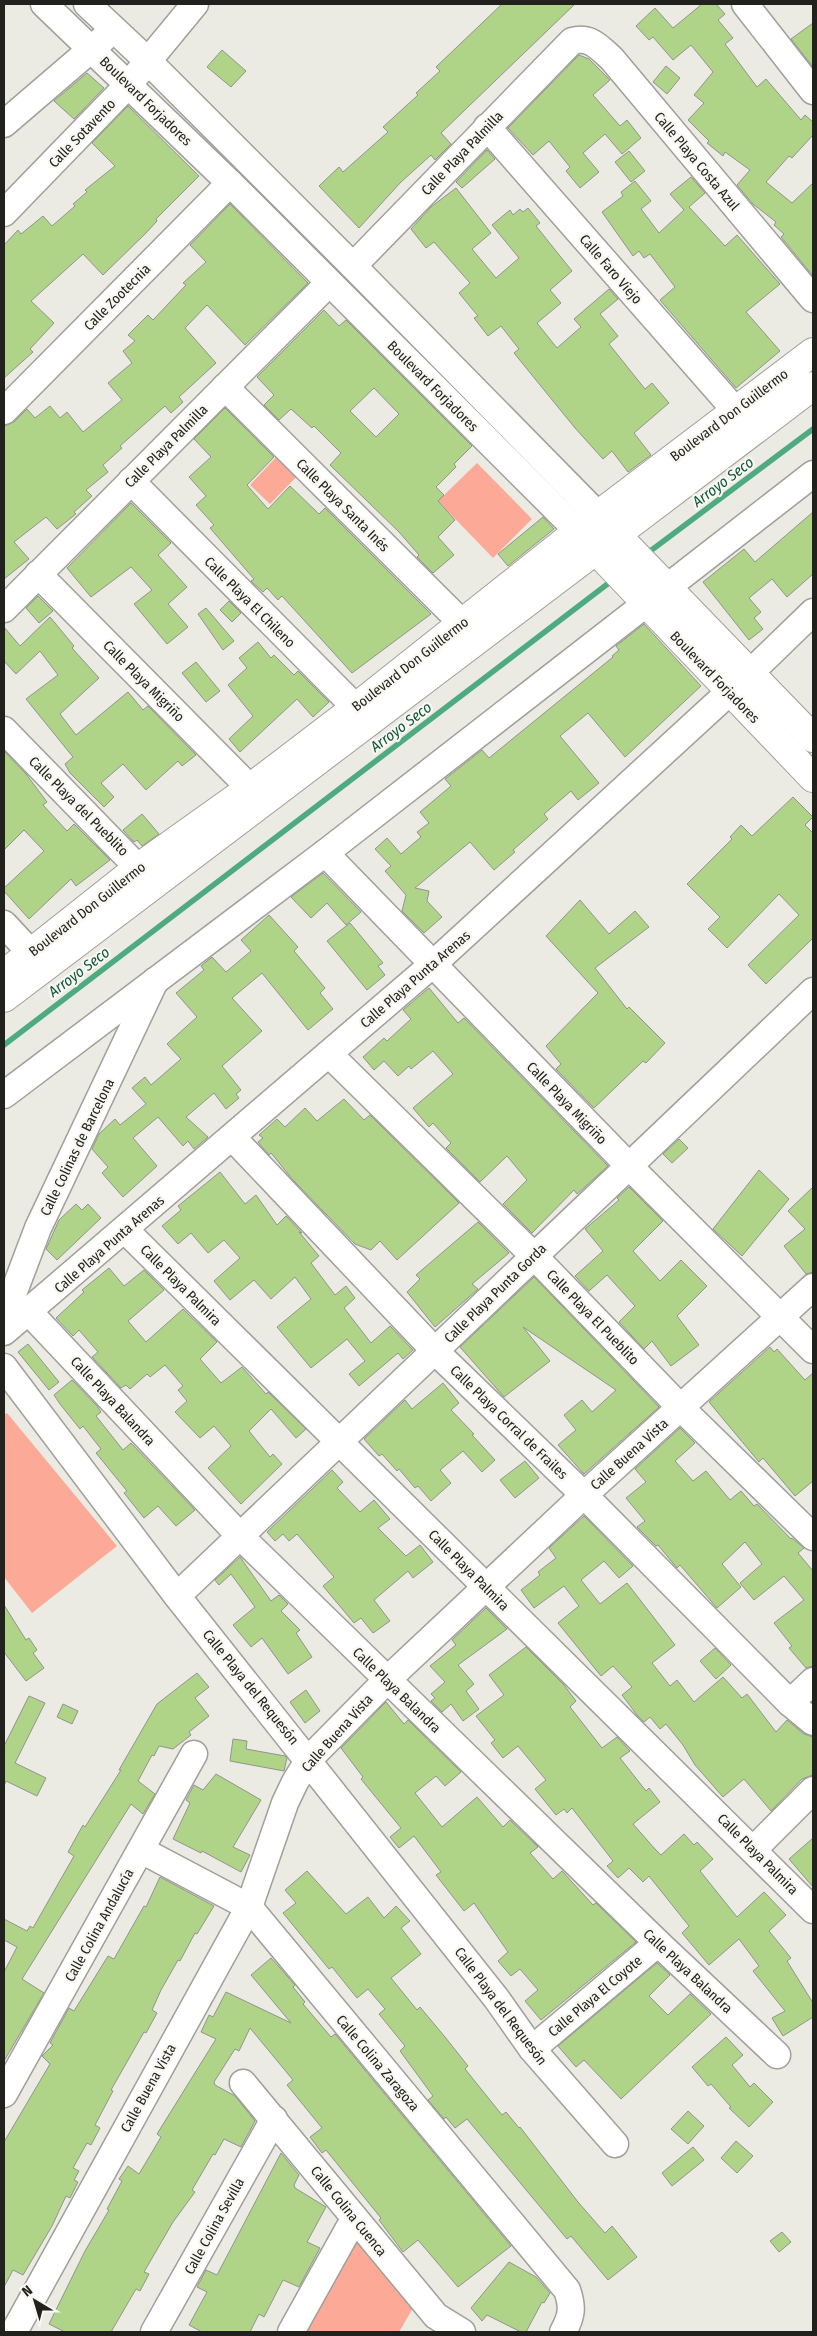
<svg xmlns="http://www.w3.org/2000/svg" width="817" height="2336" viewBox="0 0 817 2336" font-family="'Fira Sans Condensed',sans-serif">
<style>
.green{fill:#fcaa97}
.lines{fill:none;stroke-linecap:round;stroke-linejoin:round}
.stream{stroke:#4eab80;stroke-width:5.5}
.building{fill:#afd487;stroke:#91948e;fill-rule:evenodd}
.minor-casing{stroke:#a09f99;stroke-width:29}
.major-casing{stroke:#a09f99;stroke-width:30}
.minor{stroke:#fff;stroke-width:26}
.major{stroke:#fff;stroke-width:28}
.labels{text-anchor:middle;stroke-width:4.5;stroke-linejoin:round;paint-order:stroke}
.street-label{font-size:14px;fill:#21211e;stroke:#f9f7f1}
.water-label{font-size:15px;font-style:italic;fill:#0d573a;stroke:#f9f7f1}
</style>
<rect width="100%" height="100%" fill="#ebeae3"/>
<g class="green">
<polygon points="281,452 301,472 270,504 250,485"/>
<polygon points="477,463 532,519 493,558 438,501"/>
<polygon points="7,1413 117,1546 32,1613 4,1577 4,1415"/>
<polygon points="354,2233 413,2308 399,2332 299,2332"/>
</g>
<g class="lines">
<g class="stream">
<polyline points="645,555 813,429"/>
<polyline points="4,1045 614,579"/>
</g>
</g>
<g class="building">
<polygon points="502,4 575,4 441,133 451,144 435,160 431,155 401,182 359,228 319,186 339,167 343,172 388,132 383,127 418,95 416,93 440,71 436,67"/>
<polygon points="702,4 716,4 725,14 718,20 733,38 725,44 757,87 766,79 801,120 805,115 813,122 813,135 792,158 789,156 766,182 792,203 813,183 813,276 781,237 784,234 774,225 776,222 753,204 737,185 750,170 725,152 723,156 707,143 709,141 688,120 704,103 694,95 713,72 691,45 673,60 653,37 649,40 636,26 655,8 673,28"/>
<polygon points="813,23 813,67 791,39"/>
<polygon points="222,50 246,71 231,87 207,67"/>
<polygon points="579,55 589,59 610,80 593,95 620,126 627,120 641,138 622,154 605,134 583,153 599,172 580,188 566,171 570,167 549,141 533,155 508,128"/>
<polygon points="666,66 680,78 667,94 653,82"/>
<polygon points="87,73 104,88 74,119 54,101"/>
<polygon points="128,106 199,176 156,219 157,221 146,233 103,275 83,254 31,301 54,323 30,349 33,352 4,378 4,245 18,230 21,234 43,216 52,226 75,206 73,204 87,192 85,190 115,166 92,143"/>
<polygon points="487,150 495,159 462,188 456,182"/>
<polygon points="629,151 645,171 631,182 615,162"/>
<polygon points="691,177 705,193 689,207 725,246 737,235 780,284 746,312 780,351 736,388 660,300 675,287 650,254 644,258 639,251 633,256 602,212 623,196 621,192 635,181 651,201 641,209 659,233 684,210 670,194"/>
<polygon points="456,188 491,233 472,249 496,278 519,258 492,225 510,210 513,215 520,209 523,212 528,208 540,223 536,226 572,271 550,290 561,303 537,323 557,348 581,327 574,319 609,289 618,299 600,314 618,336 609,344 645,389 652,383 669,403 634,433 651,455 628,472 612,451 603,459 575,428 514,353 519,349 501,326 488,336 474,318 478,316 459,293 470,283 434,242 426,248 411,229 431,207"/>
<polygon points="230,204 308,283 245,345 207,305 185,328 216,363 179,397 183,402 171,413 165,406 120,446 122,448 103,465 108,472 86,490 92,496 74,512 76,514 57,529 46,517 14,542 29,559 4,579 4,426 14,422 27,409 35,418 50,406 60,418 67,412 83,432 122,400 108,383 132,363 123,351 135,341 128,335 148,315 153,320 186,285 183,283 206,262 190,245"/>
<path d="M324 310 339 326 346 320 472 446 454 464 456 467 436 487 444 495 438 501 455 520 438 537 454 555 433 573 417 557 419 555 399 532 330 465 341 453 314 426 312 428 291 409 279 420 264 405 274 395 257 377ZM374 388 399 414 376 437 350 411Z"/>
<polygon points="225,408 274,457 247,485 268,509 290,486 319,514 325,508 431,614 352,673 282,596 278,600 267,588 263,592 251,581 254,579 210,528 214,525 196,505 206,496 189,477 211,457 194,439"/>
<polygon points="131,503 171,543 158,555 187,587 168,604 188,627 167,644 134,604 152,590 131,567 91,597 67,568"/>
<polygon points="813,512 813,574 787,597 772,579 749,598 761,612 754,618 763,629 749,640 703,582 744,549 755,562"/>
<polygon points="543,517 554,529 508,566 498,554"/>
<polygon points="38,596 53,611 39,623 26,608"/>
<polygon points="229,601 241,613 232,622 220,610"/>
<polygon points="206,608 234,641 223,650 198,614"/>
<polygon points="50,617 74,646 72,648 99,678 60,714 76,735 128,692 143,710 148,706 196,755 182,766 178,761 146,790 123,764 101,783 114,797 104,807 70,773 65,764 73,757 26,699 58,675 40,651 16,674 4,661 4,627 20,646"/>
<polygon points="644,624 701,686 625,757 588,713 560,736 599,783 578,800 571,791 544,814 548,819 513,850 515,852 494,870 470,842 415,888 429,891 427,901 442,917 424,933 402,911 406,895 385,871 391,866 375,849 387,838 401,854 421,837 417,832 429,823 420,812 451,786 445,779 482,750 489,758 613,657 612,656 619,650 616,646"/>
<polygon points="258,642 271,658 274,655 294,675 298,671 329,702 313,717 297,699 240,752 229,739 253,716 228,685 247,668 239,658"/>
<polygon points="196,662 220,691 206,702 182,673"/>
<polygon points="4,751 26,774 47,802 43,805 67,831 74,824 110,860 76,886 71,879 29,919 4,891 4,888 44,851 24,830 4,850"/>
<polygon points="793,797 813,817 805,825 813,833 813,938 766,984 748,965 799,915 779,894 727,948 708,929 720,917 687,884 732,839 730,837 741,825 752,836"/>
<polygon points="142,814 159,834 142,846 137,840 134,842 123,830"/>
<polygon points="323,873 361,912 346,925 327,903 311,918 291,897"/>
<polygon points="580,900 609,934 635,911 649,927 595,968 627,1009 629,1007 665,1043 646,1063 643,1061 594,1108 556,1069 561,1064 546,1046 598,993 546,936"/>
<polygon points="269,915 298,947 294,951 325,988 320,993 333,1009 308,1030 262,973 232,998 262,1031 222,1066 241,1090 236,1094 239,1098 226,1109 214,1093 186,1117 208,1137 194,1149 188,1141 183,1146 158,1117 133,1138 157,1166 123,1197 102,1173 108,1167 92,1149 99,1134 115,1119 120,1125 146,1104 132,1088 145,1077 151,1085 181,1059 167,1044 197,1017 176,993 204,970 201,966 212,957 226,972 251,951 241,940"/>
<polygon points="350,923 383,963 378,966 385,975 367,990 327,941"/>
<polygon points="429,988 458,1023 464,1018 608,1166 577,1194 574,1190 532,1233 503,1204 527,1180 507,1156 480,1182 446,1148 451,1143 433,1123 429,1127 413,1108 453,1074 433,1051 411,1069 409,1066 398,1076 384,1061 374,1070 363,1057 384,1038 387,1041 411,1019 403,1010"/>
<polygon points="344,1099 364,1120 370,1115 459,1203 397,1260 380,1241 371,1250 355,1244 293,1180 271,1153 269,1155 258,1142 263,1138 259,1135 277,1119 285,1127 305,1108 317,1121"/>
<polygon points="679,1139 688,1148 672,1163 663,1154"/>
<polygon points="759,1170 789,1199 742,1256 713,1229"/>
<polygon points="220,1172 245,1204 256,1195 277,1225 286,1216 302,1233 299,1232 319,1256 311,1263 335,1295 346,1286 355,1298 344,1308 371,1343 390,1326 413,1350 403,1359 398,1353 359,1386 349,1374 365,1361 347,1339 311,1368 277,1327 311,1299 295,1277 271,1299 254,1280 230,1300 214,1281 240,1258 224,1240 208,1253 191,1233 178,1244 162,1226 181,1210 178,1206"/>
<polygon points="629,1187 663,1221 633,1251 660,1281 681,1260 707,1286 677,1316 699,1345 671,1366 652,1341 644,1349 619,1322 635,1306 607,1275 589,1291 575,1276 603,1251 585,1229 619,1200 617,1198"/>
<polygon points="813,1187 813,1272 806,1274 784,1246 805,1229 788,1211"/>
<polygon points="76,1204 82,1210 88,1204 101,1218 57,1260 46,1249 59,1220"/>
<polygon points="478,1222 509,1253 472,1284 478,1289 435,1327 407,1292 420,1279 416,1275"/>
<polygon points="109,1268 124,1286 144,1270 164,1290 128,1321 146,1342 183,1309 217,1342 200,1359 221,1383 242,1367 266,1394 268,1392 306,1429 296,1438 271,1409 249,1431 270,1457 273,1454 282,1464 241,1504 208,1468 231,1446 214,1426 200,1438 175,1412 187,1401 178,1390 183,1386 165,1365 150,1377 147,1374 130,1389 126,1385 121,1388 92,1357 98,1352 79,1330 73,1336 56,1318 84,1292 82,1290"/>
<polygon points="534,1277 659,1407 584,1474 558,1445 576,1430 564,1415 582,1400 592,1412 616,1390 523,1327 550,1361 504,1397 460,1347"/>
<polygon points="28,1344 59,1382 49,1390 18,1352"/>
<polygon points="770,1347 774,1352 777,1349 805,1380 813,1373 813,1481 795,1496 763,1458 759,1462 709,1402"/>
<polygon points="72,1380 97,1406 101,1412 96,1416 123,1450 131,1443 195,1510 176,1526 158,1506 144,1518 124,1493 127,1491 96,1453 101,1449 83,1426 80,1429 60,1404 54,1395"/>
<polygon points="443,1383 459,1403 451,1410 474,1434 472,1435 495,1460 482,1472 463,1451 440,1470 451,1483 431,1501 418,1486 415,1488 399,1469 397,1471 382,1454 379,1456 364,1439 405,1400 412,1409"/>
<polygon points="680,1428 695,1443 675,1461 693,1481 706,1471 730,1500 741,1491 754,1506 757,1504 791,1539 792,1538 804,1548 798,1553 813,1571 813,1666 806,1668 789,1648 792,1646 774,1623 804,1600 784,1576 754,1600 740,1583 762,1564 745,1542 722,1564 741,1587 717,1608 680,1565 677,1568 658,1545 656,1546 637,1527 645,1521 626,1498 646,1482 635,1469"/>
<polygon points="525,1461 539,1478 515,1498 500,1480"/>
<polygon points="332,1470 343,1482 337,1488 360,1512 374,1500 390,1519 378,1528 406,1556 420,1545 433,1562 413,1578 408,1571 374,1600 390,1621 373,1633 361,1618 354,1623 323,1586 334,1577 297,1534 289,1541 283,1534 275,1541 267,1532"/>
<polygon points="584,1516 633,1566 619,1578 604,1561 581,1580 600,1604 627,1583 675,1645 652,1663 670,1686 677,1680 694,1702 723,1677 742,1698 747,1694 776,1732 787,1720 804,1734 813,1737 813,1775 802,1779 771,1811 744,1779 723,1797 695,1765 683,1745 666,1724 660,1729 650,1717 644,1722 637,1715 622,1695 632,1687 613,1666 601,1676 558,1623 579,1606 564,1586 534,1608 521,1590 540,1575 538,1572 556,1558 549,1548"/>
<polygon points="240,1557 271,1601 279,1595 288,1604 281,1611 300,1630 296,1633 312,1657 288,1674 262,1638 251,1647 233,1625 255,1607 231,1574 219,1585 215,1580"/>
<polygon points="4,1605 26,1640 29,1638 37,1650 33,1653 44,1668 26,1681 4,1652"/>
<polygon points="486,1608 507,1629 458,1665 474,1684 466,1691 479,1709 463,1721 451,1704 442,1712 431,1701 435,1698 431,1694 445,1682 430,1666 456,1645 452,1640"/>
<polygon points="526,1647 564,1685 576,1701 570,1707 602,1748 617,1737 630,1751 620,1758 646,1791 649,1788 660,1802 633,1824 655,1849 661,1855 684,1834 694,1845 697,1842 713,1859 700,1871 737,1917 764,1892 786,1915 769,1931 791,1958 787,1961 813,2003 813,2017 783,2036 772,2018 785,2011 753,1971 759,1966 739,1939 709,1965 682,1933 689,1926 649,1876 643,1882 629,1868 618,1878 607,1866 613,1861 572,1808 567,1813 564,1809 556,1815 535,1789 546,1780 518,1746 503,1758 491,1743 495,1740 476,1716 504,1695 489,1675"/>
<polygon points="715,1648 731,1665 716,1679 700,1661"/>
<polygon points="197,1673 209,1687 195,1698 209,1716 189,1732 191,1735 173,1749 159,1746 154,1756 152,1755 138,1781 155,1794 143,1814 131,1804 22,1979 44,1993 4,2061 4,1972 17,1947 4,1940 4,1919 27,1931 30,1926 33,1928 74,1856 68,1852 83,1825 85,1827 121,1770 119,1770 127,1756 157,1704"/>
<polygon points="306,1690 320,1711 305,1723 290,1702"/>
<polygon points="29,1696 45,1703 15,1763 46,1778 37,1796 6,1781 4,1786 4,1746"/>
<polygon points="386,1702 404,1724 408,1720 461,1772 445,1786 436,1776 415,1793 442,1827 477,1797 503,1827 510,1820 538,1847 530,1853 553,1879 562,1871 593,1905 596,1903 636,1942 541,2020 525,2001 538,1990 520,1969 511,1976 498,1961 508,1952 474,1903 464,1911 436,1875 441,1872 414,1836 399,1848 390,1837 401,1828 361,1779 363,1777 341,1748"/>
<polygon points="63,1704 78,1711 72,1724 57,1717"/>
<polygon points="233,1739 247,1741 246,1749 285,1756 287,1758 284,1771 230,1761"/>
<polygon points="216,1774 261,1800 233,1847 250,1855 241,1872 202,1851 201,1853 173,1839 190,1803 186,1800 194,1785 203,1790"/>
<polygon points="813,1838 813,1887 789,1859"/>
<polygon points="307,1871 346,1914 368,1897 384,1918 396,1906 410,1921 401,1928 421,1954 391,1978 417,2010 420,2007 445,2037 468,2066 465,2069 502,2115 506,2112 519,2128 520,2127 578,2202 605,2233 612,2226 637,2257 608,2280 571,2236 567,2239 467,2119 455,2128 446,2117 444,2119 428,2100 433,2096 400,2051 405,2046 379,2014 385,2009 368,1989 357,1998 332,1967 329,1969 283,1913 296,1903 285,1890"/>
<polygon points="160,1877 214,1906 197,1934 195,1933 180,1961 178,1960 161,1990 152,2010 157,2013 146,2033 144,2032 111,2090 113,2091 95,2125 100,2128 91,2145 87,2143 73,2168 79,2171 74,2180 78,2182 70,2198 66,2196 52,2226 23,2275 13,2270 4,2287 4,2142 50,2064 42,2056 53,2045 50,2043 69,2008 74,2011 108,1956 114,1959 144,1906 146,1907"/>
<polygon points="271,1958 295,1985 293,1987 305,2002 303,2004 331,2037 335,2034 511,2246 458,2287 418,2240 403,2252 379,2220 381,2218 326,2150 322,2153 310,2137 322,2128 287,2085 293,2080 250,2028 239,2051 235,2049 214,2082 215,2085 235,2096 255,2121 241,2147 224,2139 215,2155 213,2154 192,2190 195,2192 173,2222 144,2272 149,2274 140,2291 136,2289 111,2332 65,2332 49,2324 85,2251 109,2210 107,2209 122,2181 119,2179 128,2166 139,2174 161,2137 157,2134 216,2039 201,2032 209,2015 213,2017 226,1992 291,2023 251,1975"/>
<polygon points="657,1963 670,1975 649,1996 668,2015 690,1994 711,2014 621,2099 584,2060 576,2067 558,2046"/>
<polygon points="726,2037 743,2055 732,2065 750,2087 754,2083 773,2102 749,2127 729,2108 731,2107 711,2084 708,2086 692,2067"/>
<polygon points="688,2111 704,2126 688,2144 671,2129"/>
<polygon points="736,2141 753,2156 737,2173 721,2158"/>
<polygon points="693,2147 704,2160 672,2186 662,2173"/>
<polygon points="281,2153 299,2175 294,2185 295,2188 326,2207 307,2242 320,2248 299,2287 283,2280 264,2317 259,2314 250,2332 202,2332 189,2325 207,2292 197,2287 206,2270 217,2275"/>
<polygon points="782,2232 791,2242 779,2252 770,2241"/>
<polygon points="509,2262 536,2277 550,2293 544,2303 542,2302 526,2332 521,2332 487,2315 482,2321 471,2308"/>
</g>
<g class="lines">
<defs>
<g id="minor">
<polyline points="44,4 230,183 578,531"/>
<polyline points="87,4 149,62 353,266 598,515"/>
<polyline points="745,4 813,91"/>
<polyline points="4,124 103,39"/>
<polyline points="487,127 735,410"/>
<polyline points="4,213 129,84 195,4"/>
<path d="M353 266 572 41C590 36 599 47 612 59L813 299"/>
<polyline points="225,387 462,623"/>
<polyline points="4,411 230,183"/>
<polyline points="131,481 370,722"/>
<polyline points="38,574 250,788"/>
<polyline points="4,609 329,283"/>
<polyline points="4,730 153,883"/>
<polyline points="325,853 629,1166 813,1350"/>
<polyline points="4,924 31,953"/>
<polyline points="329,1054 534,1256 680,1407 813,1537"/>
<polyline points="4,1095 325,853 813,474"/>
<polyline points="232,1137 435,1351 584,1495 790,1703 813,1722"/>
<polyline points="125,1230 813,1910"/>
<polyline points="29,1312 240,1536 658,1943 777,2055"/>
<polyline points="4,1318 38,1228 155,981"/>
<polyline points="4,1332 432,965 750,673 813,612"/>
<polyline points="4,1367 177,1596 496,1998 532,2049 615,2144"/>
<polyline points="177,1596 813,991"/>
<polyline points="790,1703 813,1681"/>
<polyline points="754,1849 813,1790"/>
<path d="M141 1850 249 1907 567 2290C573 2307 572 2316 563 2332"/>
<polyline points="532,2049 658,1943"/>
<polyline points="243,2083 436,2316 462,2332"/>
<polyline points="4,2094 194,1754"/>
<polyline points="14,2332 249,1907 285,1803 295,1782 309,1759 387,1680 584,1495 813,1287"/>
<polyline points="154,2332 274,2119"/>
<polyline points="291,2332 354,2219"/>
</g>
<g id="major">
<polyline points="604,522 813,738"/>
<polyline points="583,537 813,778"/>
<polyline points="4,974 139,867 250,788 355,708 598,515 813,352"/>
<polyline points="4,998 813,386"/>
</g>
</defs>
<use href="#minor" class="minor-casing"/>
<use href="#major" class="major-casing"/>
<use href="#minor" class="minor"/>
<use href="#major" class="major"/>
</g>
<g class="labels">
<g class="street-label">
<text transform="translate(146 101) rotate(44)" y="5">Boulevard Forjadores</text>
<text transform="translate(82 133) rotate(-46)" y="5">Calle Sotavento</text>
<text transform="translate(462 153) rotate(-46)" y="5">Calle Playa Palmilla</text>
<text transform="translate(697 161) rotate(50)" y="5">Calle Playa Costa Azul</text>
<text transform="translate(611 269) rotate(49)" y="5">Calle Faro Viejo</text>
<text transform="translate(117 297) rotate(-45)" y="5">Calle Zootecnia</text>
<text transform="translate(433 386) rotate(45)" y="5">Boulevard Forjadores</text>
<text transform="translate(729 415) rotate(-37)" y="5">Boulevard Don Guillermo</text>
<text transform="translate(166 446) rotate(-45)" y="5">Calle Playa Palmilla</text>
<text transform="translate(343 505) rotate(45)" y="5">Calle Playa Santa Inés</text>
<text transform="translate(250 602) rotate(45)" y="5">Calle Playa El Chileno</text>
<text transform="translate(410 664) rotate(-38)" y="5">Boulevard Don Guillermo</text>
<text transform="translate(715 677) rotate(46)" y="5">Boulevard Forjadores</text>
<text transform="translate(144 681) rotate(45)" y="5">Calle Playa Migriño</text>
<text transform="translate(79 806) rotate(45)" y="5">Calle Playa del Pueblito</text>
<text transform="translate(87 909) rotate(-38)" y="5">Boulevard Don Guillermo</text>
<text transform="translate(415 979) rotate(-41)" y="5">Calle Playa Punta Arenas</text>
<text transform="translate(567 1103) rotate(46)" y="5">Calle Playa Migriño</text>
<text transform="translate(77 1147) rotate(-64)" y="5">Calle Colinas de Barcelona</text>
<text transform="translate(109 1244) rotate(-41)" y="5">Calle Playa Punta Arenas</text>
<text transform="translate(181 1285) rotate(45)" y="5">Calle Playa Palmira</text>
<text transform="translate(495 1293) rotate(-44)" y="5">Calle Playa Punta Gorda</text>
<text transform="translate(593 1317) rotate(46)" y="5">Calle Playa El Pueblito</text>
<text transform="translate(113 1401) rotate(47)" y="5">Calle Playa Balandra</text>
<text transform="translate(509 1422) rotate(44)" y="5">Calle Playa Corral de Frailes</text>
<text transform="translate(629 1454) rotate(-42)" y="5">Calle Buena Vista</text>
<text transform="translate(469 1570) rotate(45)" y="5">Calle Playa Palmira</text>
<text transform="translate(251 1687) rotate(51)" y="5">Calle Playa del Requesón</text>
<text transform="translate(397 1690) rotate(44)" y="5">Calle Playa Balandra</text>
<text transform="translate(337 1733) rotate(-48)" y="5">Calle Buena Vista</text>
<text transform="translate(758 1854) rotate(45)" y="5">Calle Playa Palmira</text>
<text transform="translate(99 1925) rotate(-61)" y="5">Calle Colina Andalucía</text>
<text transform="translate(688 1971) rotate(43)" y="5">Calle Playa Balandra</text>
<text transform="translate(595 1996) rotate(-40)" y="5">Calle Playa El Coyote</text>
<text transform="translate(501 2006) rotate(53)" y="5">Calle Playa del Requesón</text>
<text transform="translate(378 2063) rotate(50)" y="5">Calle Colina Zaragoza</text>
<text transform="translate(148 2088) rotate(-61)" y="5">Calle Buena Vista</text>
<text transform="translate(349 2211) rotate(51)" y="5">Calle Colina Cuenca</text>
<text transform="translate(214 2226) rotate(-61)" y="5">Calle Colina Sevilla</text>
</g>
<g class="water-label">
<text transform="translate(723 482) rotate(-37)" y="5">Arroyo Seco</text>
<text transform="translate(401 727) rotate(-37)" y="5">Arroyo Seco</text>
<text transform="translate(79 972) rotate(-37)" y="5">Arroyo Seco</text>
</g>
</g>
<rect width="817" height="2336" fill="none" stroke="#21211e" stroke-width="10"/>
<g transform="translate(35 2301) rotate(322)" stroke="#f9f7f1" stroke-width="4" paint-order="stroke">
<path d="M0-4L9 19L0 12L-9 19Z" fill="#21211e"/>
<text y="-8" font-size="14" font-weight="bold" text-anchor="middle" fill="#21211e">N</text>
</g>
</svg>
